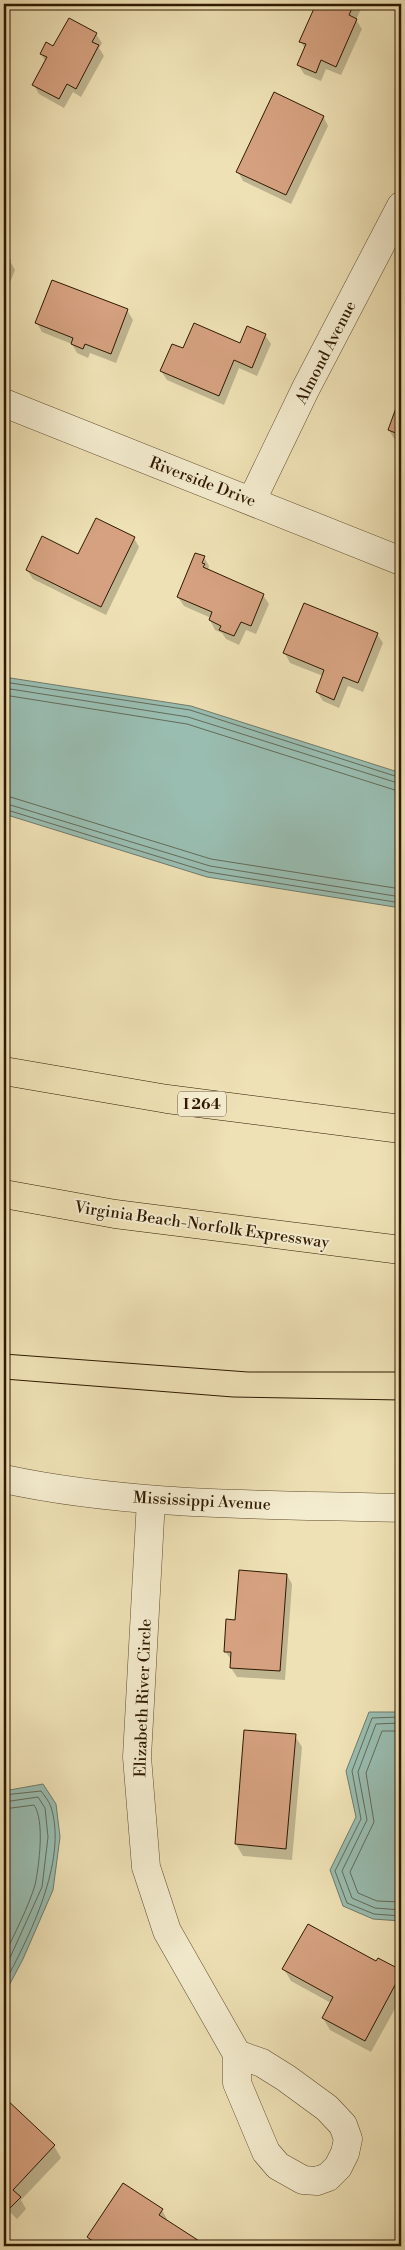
<svg xmlns="http://www.w3.org/2000/svg" width="405" height="2250" viewBox="0 0 405 2250" font-family="'Libre Bodoni',serif">
<style>
.water{fill:#99bdb1;stroke:#6f7b6a}
.shadow{fill:#0003}
.lines{fill:none;stroke-linecap:round;stroke-linejoin:round}
.shore{stroke:#646b58;stroke-width:1}
.building{fill:#d5a180;stroke:#2f1900}
.minor-casing{stroke:#5f4b2d;stroke-width:29}
.motorway-casing{stroke:#2f1900;stroke-width:29}
.minor{stroke:#f4eccf;stroke-width:28}
.motorway{stroke:#eee1b5;stroke-width:28}
.tram{stroke:#2f1900;stroke-width:1}
.labels{text-anchor:middle;stroke-width:4;stroke-linejoin:round;paint-order:stroke}
.shield{fill:#f4eccf;stroke:#6a583e;stroke-width:1}
.shield-label{font-size:15px;font-weight:bold;fill:#2f1900}
.street-label{font-size:16px;fill:#2f1900;stroke:#f4eccf}
</style>
<rect width="100%" height="100%" fill="#eee1b5"/>
<filter id="stains"><feTurbulence type="fractalNoise" baseFrequency=".004" numOctaves="4"/><feColorMatrix values="0 0 0 0 .2 0 0 0 0 .09 0 0 0 0 .02 0 0 0 .5 -.17"/></filter>
<radialGradient id="worn" r=".72"><stop offset=".6" stop-color="#630" stop-opacity="0"/><stop offset="1" stop-color="#630" stop-opacity=".3"/></radialGradient>
<g class="water">
<polygon points="4,677 191,706 401,773 401,908 207,877 4,814"/>
<polygon points="369,1712 401,1712 401,1921 373,1919 343,1906 330,1870 356,1817 346,1771"/>
<polygon points="43,1784 56,1804 60,1837 53,1890 23,1959 4,1995 4,1791"/>
</g>
<g class="shadow">
<polygon points="127,4 139,4 136,8"/>
<polygon points="317,4 363,4 356,20 362,29 341,75 326,69 321,81 304,74 298,64 305,49 301,42"/>
<polygon points="96,34 102,43 99,48 104,56 81,97 73,92 64,108 39,94 34,85 46,62 41,54"/>
<polygon points="323,116 328,126 291,204 243,181 238,172"/>
<polygon points="4,258 10,261 15,270 4,297"/>
<polygon points="127,310 133,320 116,363 90,353 88,358 77,353 72,344 42,332 37,323"/>
<polygon points="265,335 271,344 257,376 239,368 224,405 167,380 161,371 184,350 241,345"/>
<polygon points="401,397 401,444 396,442 389,430"/>
<polygon points="134,538 139,547 106,615 33,579 27,570"/>
<polygon points="204,557 209,566 208,570 263,595 269,604 256,634 246,630 239,645 226,639 222,633 215,630 210,620 211,618 184,606 178,597"/>
<polygon points="377,634 383,643 363,692 348,686 339,708 323,701 317,692 323,676 290,663 285,653"/>
<polygon points="287,1575 292,1584 285,1680 237,1677 231,1668 232,1661 225,1651 236,1621"/>
<polygon points="295,1736 302,1747 292,1860 243,1856 236,1844"/>
<polygon points="379,1959 401,1971 401,1998 371,2052 330,2030 323,2018 331,2003 291,1981 284,1969 377,1963"/>
<polygon points="4,2099 54,2146 61,2158 21,2200 26,2209 17,2219 11,2213 4,2221"/>
<polygon points="162,2210 169,2223 205,2246 94,2246 89,2238"/>
</g>
<g class="lines">
<g class="shore">
<polyline points="4,682 190,710 401,778"/>
<polyline points="4,688 188,717 401,784"/>
<polyline points="4,695 187,724 401,792"/>
<polyline points="4,795 211,859 401,889"/>
<polyline points="4,803 210,866 401,897"/>
<polyline points="4,809 208,872 401,903"/>
<polyline points="401,1717 372,1718 352,1771 361,1819 335,1871 347,1903 374,1914 401,1916"/>
<polyline points="401,1723 376,1724 358,1772 367,1820 342,1871 352,1898 375,1908 401,1910"/>
<polyline points="401,1731 382,1731 366,1773 374,1822 350,1872 358,1893 377,1901 401,1902"/>
<path d="M4 1795 41 1791C44 1795 49 1801 51 1807 68 1861 29 1937 4 1984"/>
<polyline points="4,1802 38,1797 45,1808 48,1837 42,1887 4,1971"/>
<path d="M4 1809 34 1805C45 1821 39 1866 35 1885 30 1903 13 1938 4 1955"/>
</g>
</g>
<g class="building">
<polygon points="316,4 354,4 349,15 357,19 336,67 321,60 316,73 297,65 306,44 299,42"/>
<polygon points="69,18 97,33 92,42 99,45 76,89 67,84 59,99 32,85 47,57 40,54 46,42 53,46"/>
<polygon points="274,92 324,116 286,195 236,172"/>
<polygon points="4,257 10,260 4,276"/>
<polygon points="52,280 128,309 111,354 85,344 83,349 71,344 73,338 35,323"/>
<polygon points="194,323 240,343 247,326 266,334 252,368 234,360 219,396 160,371 172,344 183,348"/>
<polygon points="401,394 401,435 388,430"/>
<polygon points="96,518 135,537 101,607 26,570 42,536 78,554"/>
<polygon points="195,553 205,556 202,563 205,564 203,567 264,594 251,626 241,622 234,636 219,630 221,626 209,620 212,612 177,597"/>
<polygon points="304,603 378,633 358,683 343,677 334,700 316,692 324,670 283,653"/>
<polygon points="239,1570 287,1574 280,1671 230,1668 231,1652 224,1652 226,1619 235,1620"/>
<polygon points="244,1730 296,1734 286,1849 235,1844"/>
<polygon points="308,1924 376,1961 378,1958 401,1970 401,1974 365,2041 322,2018 333,1997 282,1969"/>
<polygon points="4,2097 55,2145 13,2190 21,2197 10,2208 4,2202"/>
<polygon points="123,2183 163,2209 159,2215 207,2246 100,2246 87,2237"/>
</g>
<g class="lines">
<defs>
<g id="minor">
<polyline points="4,403 401,561"/>
<polyline points="252,500 306,388 401,206"/>
<path d="M4 1479C134 1507 269 1504 401 1508"/>
<polyline points="151,1500 137,1757 146,1867 167,1931 237,2054 237,2083 266,2152 278,2166 303,2180 317,2181 328,2177 338,2167 345,2153 348,2139 343,2125 327,2108 286,2078 262,2063 237,2054"/>
</g>
<g id="motorway">
<polyline points="4,1071 167,1099 401,1129"/>
<polyline points="4,1194 115,1214 401,1250"/>
</g>
</defs>
<use href="#minor" class="minor-casing"/>
<use href="#motorway" class="motorway-casing"/>
<use href="#minor" class="minor"/>
<use href="#motorway" class="motorway"/>
<g class="tram">
<polyline points="4,1354 248,1372 401,1372"/>
<polyline points="4,1379 233,1397 401,1400"/>
</g>
</g>
<g class="labels">
<rect class="shield" x="178" y="1091.5" width="48" height="25" rx="4"/>
<g class="shield-label">
<text x="202" y="1109">I 264</text>
</g>
<g class="street-label">
<text transform="translate(325 352) rotate(-63)" y="6">Almond Avenue</text>
<text transform="translate(203 481) rotate(21)" y="6">Riverside Drive</text>
<text transform="translate(202 1224) rotate(8)" y="6">Virginia Beach-Norfolk Expressway</text>
<text transform="translate(202 1500) rotate(3)" y="6">Mississippi Avenue</text>
<text transform="translate(142 1698) rotate(-88)" y="6">Elizabeth River Circle</text>
</g>
</g>
<rect width="405" height="2250" fill="none" stroke="#eee1b5" stroke-width="20"/>
<rect x="5" y="5" width="395" height="2240" fill="none" stroke="#2f1900" stroke-width="2.5"/>
<rect x="10" y="10" width="385" height="2230" fill="none" stroke="#2f1900"/>
<rect width="100%" height="100%" filter="url(#stains)"/>
<rect width="100%" height="100%" fill="url(#worn)"/>
</svg>
